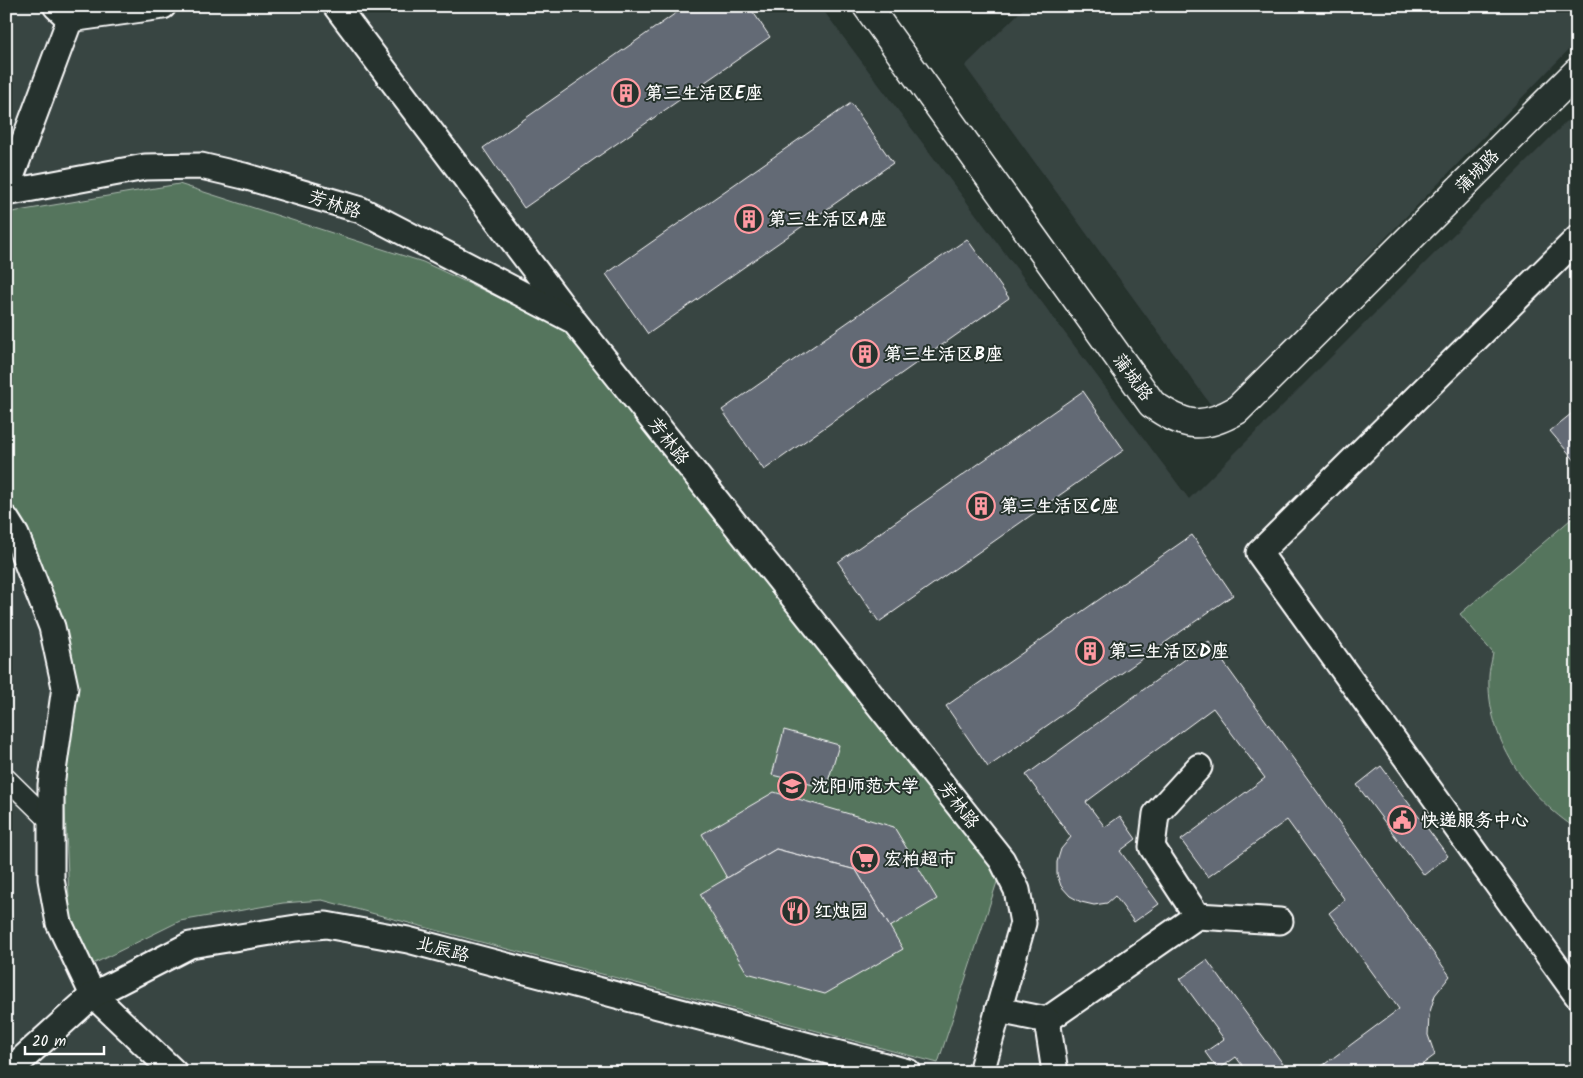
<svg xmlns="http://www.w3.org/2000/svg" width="1583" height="1078" viewBox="0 0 1583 1078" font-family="Kalam,'LXGW WenKai TC',sans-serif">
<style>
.built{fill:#394443}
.green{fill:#55745d;stroke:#aabaae}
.building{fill:#646a75;stroke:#fff}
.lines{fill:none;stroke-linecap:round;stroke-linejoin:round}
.pedestrian-casing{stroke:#fff;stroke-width:22}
.minor-casing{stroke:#fff;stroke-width:29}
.tertiary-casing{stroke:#fff;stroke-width:31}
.pedestrian{stroke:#26332d;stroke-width:19}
.minor{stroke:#26332d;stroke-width:25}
.tertiary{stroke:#26332d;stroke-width:28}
.labels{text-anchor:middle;stroke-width:4;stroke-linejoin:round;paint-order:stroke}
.poi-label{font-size:18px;font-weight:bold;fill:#fff;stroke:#26332d;text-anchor:start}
.street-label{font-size:18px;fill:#fff;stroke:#26332d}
</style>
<rect width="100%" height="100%" fill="#26332d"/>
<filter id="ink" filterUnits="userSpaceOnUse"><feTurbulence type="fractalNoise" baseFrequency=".02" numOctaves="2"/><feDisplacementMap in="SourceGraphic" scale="10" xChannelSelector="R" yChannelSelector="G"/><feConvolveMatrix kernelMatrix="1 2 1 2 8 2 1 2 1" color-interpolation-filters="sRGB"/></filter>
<g filter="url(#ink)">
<g class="built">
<polygon points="6,6 820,6 1189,499 1577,111 1577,1072 6,1072"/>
<polygon points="1026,6 1577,6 1577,41 1216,412 965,66"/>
</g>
<g class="green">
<polygon points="179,184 423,262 562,327 999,876 938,1063 322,900 283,903 180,921 93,964 70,920 64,788 77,686 64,622 26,532 6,499 6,213"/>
<path d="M1577 514V829C1527 797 1486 738 1489 676 1489 669 1492 661 1493 653L1460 614Z"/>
</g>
<g class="building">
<polygon points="686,6 749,6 770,37 524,208 483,148"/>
<polygon points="851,103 893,163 648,334 606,274"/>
<polygon points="967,239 1009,298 764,470 722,410"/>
<polygon points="1083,391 1124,450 879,622 838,562"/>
<polygon points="1577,409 1577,463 1550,431"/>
<polygon points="1192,535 1233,595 988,767 946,706"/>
<polygon points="1209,642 1450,976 1435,995 1429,1015 1428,1035 1435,1055 1412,1072 1314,1072 1399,1009 1329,913 1345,900 1287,820 1208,877 1181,840 1265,778 1213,708 1086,802 1105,827 1120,816 1136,839 1120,851 1159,904 1134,922 1115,896 1107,903 1094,905 1081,902 1070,896 1061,886 1057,874 1057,862 1061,849 1071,837 1026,775"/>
<polygon points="784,730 839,745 826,788 772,775"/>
<polygon points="1381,766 1448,856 1424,875 1357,785"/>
<polygon points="774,792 894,827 937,899 890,927 856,870 776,849 727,878 702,834"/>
<polygon points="776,849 856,870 903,949 825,994 747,973 700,894"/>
<polygon points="1207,960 1289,1072 1247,1072 1236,1057 1218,1070 1205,1052 1224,1039 1180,979"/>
</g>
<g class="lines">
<defs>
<polyline id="pedestrian" points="6,778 51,822"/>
<g id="minor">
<polyline points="56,6 70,19 163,6"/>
<polyline points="336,6 569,315"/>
<polyline points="6,190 70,19"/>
<polyline points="6,193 145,167 201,166 244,176 361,210 574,321 1002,860 1017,890 1023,923 981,1072"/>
<polyline points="1577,239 1259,553 1577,995"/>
<polyline points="6,519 16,535 52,627 65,687 51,785 51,879 59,923 93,995 174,1072"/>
<polyline points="1199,767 1156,814 1152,847 1197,916 1280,921"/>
<polyline points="998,1010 1047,1020 1197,916"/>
<polyline points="1047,1020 1055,1072"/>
<polyline points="8,1072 93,995 190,945 296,928 326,925 408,940 908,1072"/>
</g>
<path id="tertiary" d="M867 6 1152 404C1185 427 1202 430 1237 410L1577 72"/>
</defs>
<use href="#pedestrian" class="pedestrian-casing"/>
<use href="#minor" class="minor-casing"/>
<use href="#tertiary" class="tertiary-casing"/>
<use href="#pedestrian" class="pedestrian"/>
<use href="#minor" class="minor"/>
<use href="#tertiary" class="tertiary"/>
</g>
</g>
<defs>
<symbol id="building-ring" viewBox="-11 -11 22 22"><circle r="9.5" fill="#26332d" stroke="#ff9aa2" stroke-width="1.5"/><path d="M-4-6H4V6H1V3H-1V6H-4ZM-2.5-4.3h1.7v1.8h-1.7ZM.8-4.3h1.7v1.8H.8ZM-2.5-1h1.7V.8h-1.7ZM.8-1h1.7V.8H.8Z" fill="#ff9aa2"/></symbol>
<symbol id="university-ring" viewBox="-11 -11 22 22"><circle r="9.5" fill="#26332d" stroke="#ff9aa2" stroke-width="1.5"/><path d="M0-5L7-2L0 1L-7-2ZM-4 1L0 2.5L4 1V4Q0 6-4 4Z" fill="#ff9aa2"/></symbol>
<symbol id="civic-ring" viewBox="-11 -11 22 22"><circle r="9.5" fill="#26332d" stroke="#ff9aa2" stroke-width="1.5"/><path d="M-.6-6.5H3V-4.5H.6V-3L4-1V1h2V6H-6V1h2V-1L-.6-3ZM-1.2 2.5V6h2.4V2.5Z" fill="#ff9aa2"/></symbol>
<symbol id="supermarket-ring" viewBox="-11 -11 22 22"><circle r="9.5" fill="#26332d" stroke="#ff9aa2" stroke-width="1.5"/><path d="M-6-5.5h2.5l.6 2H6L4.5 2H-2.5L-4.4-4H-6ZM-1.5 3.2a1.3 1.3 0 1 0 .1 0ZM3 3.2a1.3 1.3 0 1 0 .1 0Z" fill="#ff9aa2"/></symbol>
<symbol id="restaurant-ring" viewBox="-11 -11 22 22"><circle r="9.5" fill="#26332d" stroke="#ff9aa2" stroke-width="1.5"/><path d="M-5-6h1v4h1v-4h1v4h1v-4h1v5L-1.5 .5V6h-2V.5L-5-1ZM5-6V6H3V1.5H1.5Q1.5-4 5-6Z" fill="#ff9aa2"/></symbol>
</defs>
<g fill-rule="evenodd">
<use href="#building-ring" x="610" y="77" width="32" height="32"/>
<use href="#building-ring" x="733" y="203" width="32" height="32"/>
<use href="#building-ring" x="849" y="338" width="32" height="32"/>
<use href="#building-ring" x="965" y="490" width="32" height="32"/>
<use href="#building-ring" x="1074" y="635" width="32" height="32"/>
<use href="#university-ring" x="776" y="770" width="32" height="32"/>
<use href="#civic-ring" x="1386" y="804" width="32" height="32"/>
<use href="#supermarket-ring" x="849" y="843" width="32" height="32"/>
<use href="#restaurant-ring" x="779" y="895" width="32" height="32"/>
</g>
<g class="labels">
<g class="poi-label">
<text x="645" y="99">第三生活区E座</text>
<text x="768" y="225">第三生活区A座</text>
<text x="884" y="360">第三生活区B座</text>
<text x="1000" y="512">第三生活区C座</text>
<text x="1109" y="657">第三生活区D座</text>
<text x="811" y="792">沈阳师范大学</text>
<text x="1421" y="826">快递服务中心</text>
<text x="884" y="865">宏柏超市</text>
<text x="814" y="917">红烛园</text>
</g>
<g class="street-label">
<text transform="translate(1477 171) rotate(-45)" y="6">蒲城路</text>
<text transform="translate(335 204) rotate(18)" y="6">芳林路</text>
<text transform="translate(1133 377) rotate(54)" y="6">蒲城路</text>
<text transform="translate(669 441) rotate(52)" y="6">芳林路</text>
<text transform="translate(959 805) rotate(52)" y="6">芳林路</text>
<text transform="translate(443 949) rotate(15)" y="6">北辰路</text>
</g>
</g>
<rect width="1583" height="1078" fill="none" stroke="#26332d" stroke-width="25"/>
<rect x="12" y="12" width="1558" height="1053" fill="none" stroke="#fff" stroke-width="2" filter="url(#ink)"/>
<path d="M25 1046v8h79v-8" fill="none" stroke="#ffffff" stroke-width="2.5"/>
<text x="32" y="1046" font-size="15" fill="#ffffff" stroke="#26332d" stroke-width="4" paint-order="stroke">20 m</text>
</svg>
